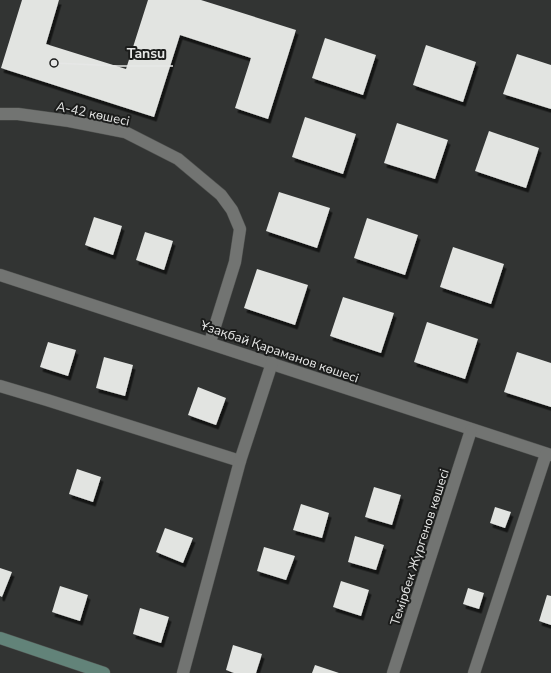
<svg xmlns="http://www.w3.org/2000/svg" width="551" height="673" viewBox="0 0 551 673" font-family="'Nunito Sans',sans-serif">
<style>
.building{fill:#e2e4e1;filter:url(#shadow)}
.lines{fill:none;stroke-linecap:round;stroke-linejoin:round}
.street-casing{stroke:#4f514f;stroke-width:13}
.secondary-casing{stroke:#4f514f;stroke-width:13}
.street{stroke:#727472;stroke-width:12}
.secondary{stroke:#628379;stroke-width:12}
.labels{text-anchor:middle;stroke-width:4;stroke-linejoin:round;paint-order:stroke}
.street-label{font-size:13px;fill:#e6e7e6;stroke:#1b1c1b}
.leader{fill:none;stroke:#e6e7e6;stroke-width:1.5}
.callout-dot{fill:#e6e7e6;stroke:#1b1c1b;stroke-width:1.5}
.callout-label{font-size:14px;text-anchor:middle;font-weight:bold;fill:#e6e7e6;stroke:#1b1c1b;stroke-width:4;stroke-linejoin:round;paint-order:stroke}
</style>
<defs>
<filter id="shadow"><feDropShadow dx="2.5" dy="4.5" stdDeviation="0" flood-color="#0009"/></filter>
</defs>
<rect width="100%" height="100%" fill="#323433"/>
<g class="building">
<polygon points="22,0 59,0 46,44 126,69 148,0 201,0 296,30 268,119 235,108 251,58 180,35 154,117 1,68"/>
<polygon points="325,38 376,55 363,95 312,78"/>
<polygon points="426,45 476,62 463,102 413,85"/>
<polygon points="517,54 551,65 551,109 503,94"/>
<polygon points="305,117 356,134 343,174 292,157"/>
<polygon points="397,123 448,140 435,179 384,163"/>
<polygon points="489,131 539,148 526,188 475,171"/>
<polygon points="279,192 330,208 317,248 266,231"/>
<polygon points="94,217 122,226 113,255 85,245"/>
<polygon points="367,218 418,235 405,275 354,258"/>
<polygon points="145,232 173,241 164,270 136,260"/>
<polygon points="453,247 504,264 491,304 440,287"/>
<polygon points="257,269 308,285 295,325 244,308"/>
<polygon points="343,297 394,313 381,353 330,336"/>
<polygon points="427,322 478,339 465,379 414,362"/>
<polygon points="48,342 76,350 68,376 40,367"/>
<polygon points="517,352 551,363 551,407 504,392"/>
<polygon points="104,357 133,365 125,396 96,388"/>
<polygon points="198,387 226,398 216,425 188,415"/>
<polygon points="77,469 101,477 93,502 69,494"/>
<polygon points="374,487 401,495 392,525 365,517"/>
<polygon points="301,504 329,513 322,538 293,530"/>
<polygon points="495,507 511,512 505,528 490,523"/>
<polygon points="165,528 193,538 183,563 156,552"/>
<polygon points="355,536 384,545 376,570 348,562"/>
<polygon points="264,547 295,556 286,580 257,571"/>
<polygon points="0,568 12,572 2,597 0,596"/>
<polygon points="341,581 369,590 361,616 333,607"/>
<polygon points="60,586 88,595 80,621 52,612"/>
<polygon points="468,588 484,593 479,609 463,604"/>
<polygon points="547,595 551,596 551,625 539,621"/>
<polygon points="140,608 169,617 161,643 133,634"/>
<polygon points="233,645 262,654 256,673 234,673 226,670"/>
<polygon points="315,665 339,673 312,673"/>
</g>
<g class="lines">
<defs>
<g id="street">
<polyline points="0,114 18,114 69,121 125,132 178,159 221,195 232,210 240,229 235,262 210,342"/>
<path d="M0 275C184 334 367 396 551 455"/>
<polyline points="0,386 47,400 240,461"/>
<polyline points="183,673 240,461 272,363"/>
<polyline points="393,673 471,430"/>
<polyline points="474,673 546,454"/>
</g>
<polyline id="secondary" points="0,638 104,673"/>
</defs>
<use href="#street" class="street-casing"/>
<use href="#secondary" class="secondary-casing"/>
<use href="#street" class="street"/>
<use href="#secondary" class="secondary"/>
</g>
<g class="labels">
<g class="street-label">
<text transform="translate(93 113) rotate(12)" y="5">А-42 көшесі</text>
<text transform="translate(280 351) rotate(19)" y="5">Ұзақбай Қараманов көшесі</text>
<text transform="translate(419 547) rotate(-72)" y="5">Темірбек Жүргенов көшесі</text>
</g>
</g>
<path class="leader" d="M54 63L118 66H173"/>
<circle class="callout-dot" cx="54" cy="63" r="4"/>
<g class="callout-label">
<text x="146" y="58">Tansu</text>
</g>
</svg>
